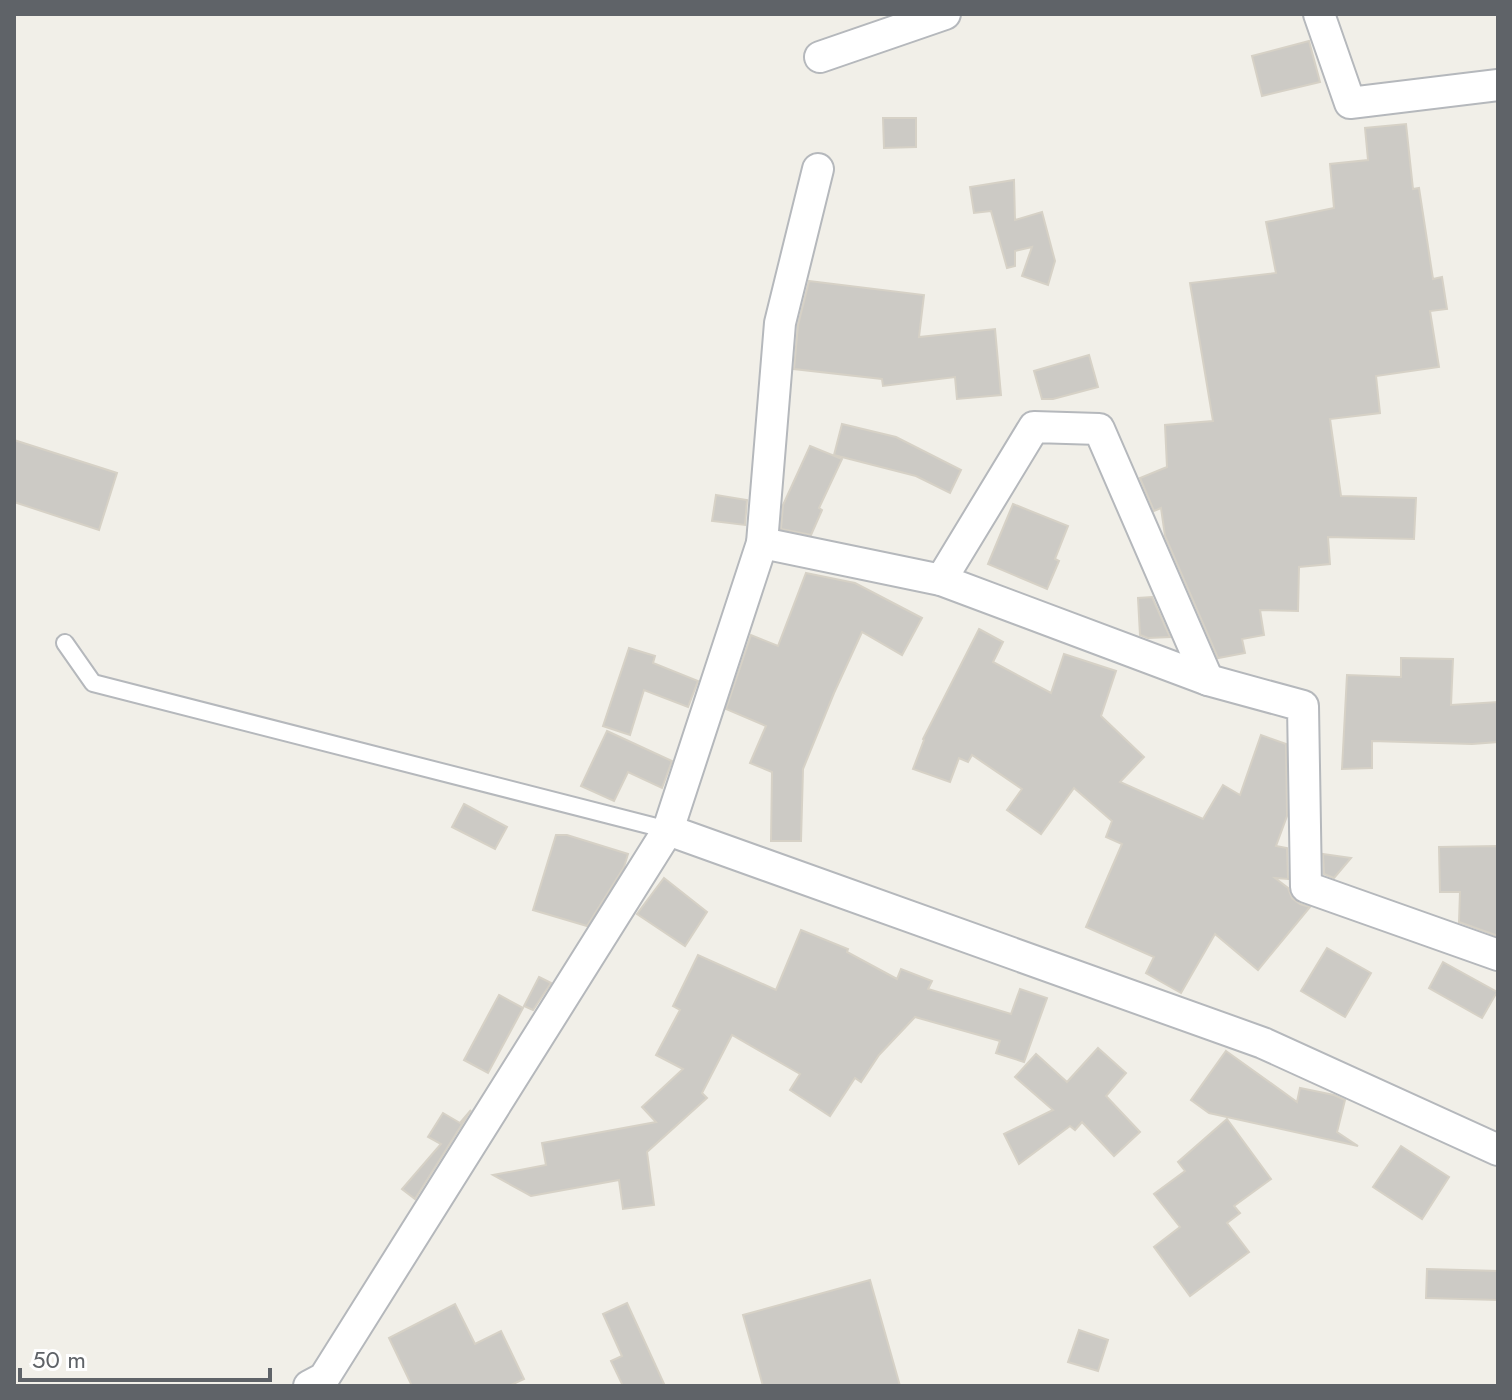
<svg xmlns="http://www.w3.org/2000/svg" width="1512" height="1400" viewBox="0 0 1512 1400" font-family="Jost,sans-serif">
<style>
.building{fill:#cccac5;stroke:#d6d1c6;stroke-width:2}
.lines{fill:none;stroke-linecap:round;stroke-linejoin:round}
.lane-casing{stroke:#b5b8bc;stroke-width:20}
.street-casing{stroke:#b5b8bc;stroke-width:34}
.lane{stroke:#fff;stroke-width:16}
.street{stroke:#fff;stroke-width:30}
</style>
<rect width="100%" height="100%" fill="#f1efe8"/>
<g class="building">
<polygon points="1309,41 1320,82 1262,96 1252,56"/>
<polygon points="883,118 916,118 916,147 884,148"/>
<polygon points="1406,124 1413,189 1419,188 1433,279 1442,277 1447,309 1430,311 1439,367 1376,376 1380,413 1330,419 1341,496 1416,498 1414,539 1328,537 1330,564 1299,567 1298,611 1260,610 1264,635 1242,639 1245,653 1218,658 1165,536 1161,508 1154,511 1140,478 1167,467 1165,425 1213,421 1190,283 1276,273 1266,222 1334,208 1330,164 1368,160 1365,128"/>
<polygon points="1014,180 1015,220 1042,212 1055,261 1048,285 1022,276 1032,247 1015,251 1015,266 1007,268 991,211 974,213 970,187"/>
<polygon points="809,281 924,295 919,337 995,329 1001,395 957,399 955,377 883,386 882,379 794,369 798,325"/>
<polygon points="1089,355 1098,387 1053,399 1042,399 1034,371"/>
<polygon points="842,424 896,437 961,470 950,493 916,476 834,455"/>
<polygon points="14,440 117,473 99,530 14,502"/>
<polygon points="810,446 842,459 819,508 822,510 811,535 781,529 783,505"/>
<polygon points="716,495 747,500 745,525 712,521"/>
<polygon points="1013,504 1068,526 1055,559 1059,561 1047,589 988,564"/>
<polygon points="806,573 855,583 922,618 902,655 862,632 834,693 803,769 801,841 771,841 772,772 750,763 766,726 726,709 751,635 778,646"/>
<polygon points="1152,597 1170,637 1148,638 1140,635 1138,598"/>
<polygon points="979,629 1003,642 993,662 1051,693 1064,654 1116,671 1101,716 1144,757 1120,782 1203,819 1223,785 1240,795 1261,735 1286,744 1287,816 1276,846 1287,848 1288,879 1275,878 1288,888 1292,898 1300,904 1310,907 1258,970 1215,934 1181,993 1146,973 1154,957 1086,927 1122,844 1106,837 1112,821 1074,788 1041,834 1007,810 1022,789 972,755 968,762 959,758 950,782 913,769 924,740 923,739"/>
<polygon points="629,648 655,656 653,663 698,681 688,707 644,690 630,735 603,726"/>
<polygon points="1401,658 1453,659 1451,705 1498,702 1498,742 1472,744 1372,741 1372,768 1342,769 1347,675 1401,677"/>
<polygon points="607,731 672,761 662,788 628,772 614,801 581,786"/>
<polygon points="464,804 507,827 495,849 452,827"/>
<polygon points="556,835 567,835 628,854 624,867 587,926 533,910"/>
<polygon points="1497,846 1498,890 1498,936 1459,922 1460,892 1440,892 1439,847"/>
<polygon points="1323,854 1351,858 1334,878 1324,874"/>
<polygon points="664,878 707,912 685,946 637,914"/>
<polygon points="801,930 848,949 847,952 897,979 901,969 932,981 928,989 1011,1014 1020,989 1047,998 1024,1062 996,1053 1000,1041 915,1017 879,1055 861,1082 855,1078 830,1116 790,1090 800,1074 732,1035 702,1093 707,1098 647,1152 654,1205 623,1209 619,1180 531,1196 493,1175 546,1165 542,1143 656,1122 642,1107 683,1069 656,1055 680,1010 673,1006 698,955 776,990"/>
<polygon points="1327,948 1371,973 1345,1017 1301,991"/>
<polygon points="1443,962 1497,992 1482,1018 1429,988"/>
<polygon points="539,977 551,983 533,1010 524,1006"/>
<polygon points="499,995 523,1008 488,1073 464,1060"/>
<polygon points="1098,1048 1126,1073 1106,1096 1140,1132 1114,1156 1082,1122 1075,1130 1070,1126 1019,1164 1004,1134 1053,1110 1015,1077 1036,1054 1067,1082"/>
<polygon points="1226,1051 1297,1102 1300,1088 1334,1095 1345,1100 1337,1132 1358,1146 1209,1113 1191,1100"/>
<polygon points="471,1110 415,1199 402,1189 441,1144 428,1137 443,1113 460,1123"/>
<polygon points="1227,1119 1271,1179 1234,1206 1240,1213 1227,1223 1249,1252 1190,1296 1154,1247 1180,1227 1154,1194 1185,1171 1178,1162"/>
<polygon points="1401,1146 1449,1177 1422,1219 1373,1187"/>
<polygon points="1427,1269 1498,1271 1498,1300 1426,1298"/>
<polygon points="870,1280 900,1386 763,1386 743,1315"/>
<polygon points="627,1303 665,1386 623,1386 611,1361 622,1356 603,1314"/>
<polygon points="455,1304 475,1344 501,1331 524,1379 509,1386 412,1386 389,1338"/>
<polygon points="1079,1330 1108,1340 1098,1371 1068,1362"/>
</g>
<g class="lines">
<defs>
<polyline id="lane" points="65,643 93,683 668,830"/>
<g id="street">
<polyline points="1319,14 1350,103 1498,85"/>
<polyline points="820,57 945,14"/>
<polyline points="762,543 941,580 1208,680 1303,706 1306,887 1498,955"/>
<polyline points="941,580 1034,427 1099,429 1208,680"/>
<polyline points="668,830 1263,1043 1498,1150"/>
<polyline points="309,1386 324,1378 668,830 762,543 780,323 818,169"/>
</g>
</defs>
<use href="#lane" class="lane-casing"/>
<use href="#street" class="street-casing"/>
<use href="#lane" class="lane"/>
<use href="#street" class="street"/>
</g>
<rect width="1512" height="1400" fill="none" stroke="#5f6368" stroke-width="32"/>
<path d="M20 1368v12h250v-12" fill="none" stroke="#5f6368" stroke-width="4"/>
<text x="32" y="1368" font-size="24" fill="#5f6368" stroke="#ffffff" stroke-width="6" paint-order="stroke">50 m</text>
</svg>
